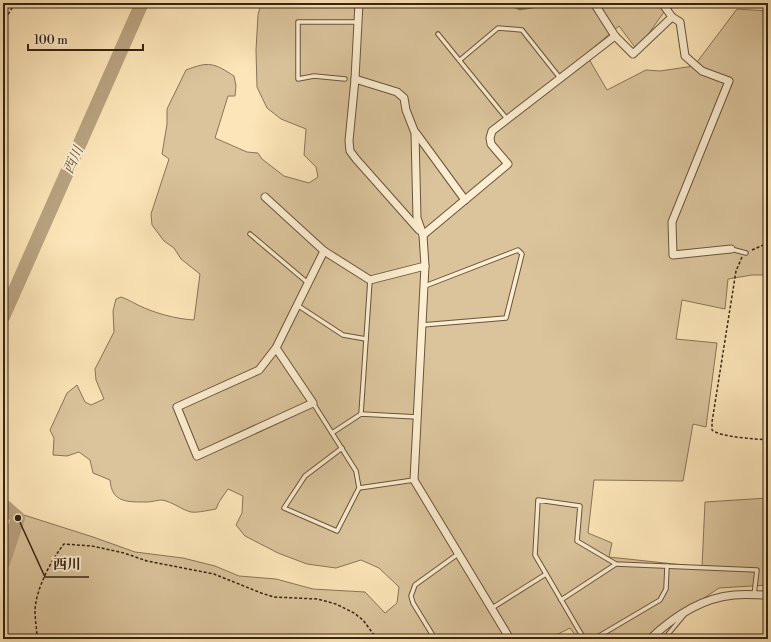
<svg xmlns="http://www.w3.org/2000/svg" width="771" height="642" viewBox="0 0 771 642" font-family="'Libre Bodoni','Noto Serif JP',serif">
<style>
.green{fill:#dbc49c;stroke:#897457}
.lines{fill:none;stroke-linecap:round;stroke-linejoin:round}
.stream{stroke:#857054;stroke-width:2.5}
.river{stroke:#b9a380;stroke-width:14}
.lane-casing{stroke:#68543c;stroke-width:5.5}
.street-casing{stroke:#68543c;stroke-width:9}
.path{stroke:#372412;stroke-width:1.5;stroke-dasharray:3 2;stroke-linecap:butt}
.lane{stroke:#fdeed1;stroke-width:3.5}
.street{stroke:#fdeed1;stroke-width:7}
.labels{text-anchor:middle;stroke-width:4;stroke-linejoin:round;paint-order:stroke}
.water-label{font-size:14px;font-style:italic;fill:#645038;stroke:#fdeed1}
.leader{fill:none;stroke:#372412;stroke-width:1.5}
.callout-dot{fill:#372412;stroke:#fdeed1;stroke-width:1.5}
.callout-label{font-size:14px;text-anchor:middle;font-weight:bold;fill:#372412;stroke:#fdeed1;stroke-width:4;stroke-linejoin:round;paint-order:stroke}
</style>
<rect width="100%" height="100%" fill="#fce5b8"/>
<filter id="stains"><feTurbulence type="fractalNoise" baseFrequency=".005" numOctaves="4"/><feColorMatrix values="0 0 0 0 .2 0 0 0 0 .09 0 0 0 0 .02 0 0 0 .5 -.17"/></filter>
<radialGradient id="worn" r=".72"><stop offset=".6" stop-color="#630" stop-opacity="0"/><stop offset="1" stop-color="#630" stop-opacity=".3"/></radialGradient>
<path class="green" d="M261 3H682L664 12 637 50 619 26 586 54 607 90 646 70 660 71 694 66 737 9 768 11V275H752L728 279 725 309 682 300 676 339 717 343 706 427 693 424 683 481 594 480 588 533 612 543 609 557 702 567 705 502 768 498V585L719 588 643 639H578L570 628 548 639H3V579L24 515 93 537 135 552 183 558 215 566 239 576 276 579 313 589 365 592 385 613 397 603 399 587 379 568 361 560 336 568 307 564 278 553 245 536 236 525 242 513 243 496 228 489 219 502 216 509C209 510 198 513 191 512 182 510 173 502 162 500 157 500 152 502 147 502 127 502 112 503 110 480L93 473 90 460 79 452 67 456 53 455 54 438 50 430 67 393 77 385 85 402 91 405 104 399 96 380 95 369 114 332 113 311 116 299 121 297C127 299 132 302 138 305 154 313 176 319 194 320L200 274 181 259 174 248 164 241 152 225 151 214 169 159 162 154 167 124V109L186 70C209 61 214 63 234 76L236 86 235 96H228L215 138 247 152 258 153 262 159 284 176 309 183 318 177 316 167 304 155 306 129 281 119 267 108 257 87 256 50 258 15Z"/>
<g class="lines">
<polyline class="stream" points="505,3 520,9 548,5 550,3"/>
<g class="river">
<polyline points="3,317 142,3"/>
<polyline points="3,505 18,518 3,563"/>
</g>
<defs>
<g id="lane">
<polyline points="438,34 507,119"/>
<polyline points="460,60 498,28 522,30 560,78"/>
<polyline points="345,79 314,76 298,79 298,22 358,22"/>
<polyline points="250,234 308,283"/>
<polyline points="731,249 746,253"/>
<polyline points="297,305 343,335 366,339"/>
<polyline points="422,325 506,318 522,254 518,250 425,286"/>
<polyline points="313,403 356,471 359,488 414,480"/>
<polyline points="361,414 370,280"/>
<polyline points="332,433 361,414 417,417"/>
<polyline points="342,448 305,476 284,508 337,531 359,488"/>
<polyline points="561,600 616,564"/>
<polyline points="492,608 546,574"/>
<polyline points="435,639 413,603 411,596 415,585 458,554"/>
<polyline points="584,639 535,555 538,500 580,506 577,541 616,564 757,570 754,595"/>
<polyline points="594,639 660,600 666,589 667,566"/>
<polyline points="664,639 684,615"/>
</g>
<g id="street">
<polyline points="359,3 355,79 349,141 350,151 356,159 419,230"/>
<polyline points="594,3 615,36 633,54 672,17 662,3"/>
<polyline points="672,17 680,22 685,56 702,71 729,81 672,222 673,255 731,249"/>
<polyline points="355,79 397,92 404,98 406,110 415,133 417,218 423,235 425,266 414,480 510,639"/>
<polyline points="416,133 465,200"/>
<polyline points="265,197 324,251 370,280 425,266"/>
<polyline points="423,235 508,164 491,144 490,138 492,131 615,36"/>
<polyline points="276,348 313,403 197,456 177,407 259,370 276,348 324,251"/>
<path d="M650 639C673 617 701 598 734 595 745 594 757 595 768 595"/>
</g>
</defs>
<use href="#lane" class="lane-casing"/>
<use href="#street" class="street-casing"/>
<g class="path">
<polyline points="3,23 15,3"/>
<polyline points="752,250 768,243"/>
<path d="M742 257 736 271 712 422V430C720 437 756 439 768 440"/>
<path d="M37 639C37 630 35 620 35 610 36 589 51 560 64 544L92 546 124 553 147 561 214 574 261 593 274 597 317 599 336 604 354 613 363 620 377 639"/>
</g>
<use href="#lane" class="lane"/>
<use href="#street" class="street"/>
</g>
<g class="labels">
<g class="water-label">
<text transform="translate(73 160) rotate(-66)" y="5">西川</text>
</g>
</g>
<path class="leader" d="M18 518L45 577H89"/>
<circle class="callout-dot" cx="18" cy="518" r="4"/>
<g class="callout-label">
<text x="67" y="569">西川</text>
</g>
<rect width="771" height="642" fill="none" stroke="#fce5b8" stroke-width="16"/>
<rect x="4" y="4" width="763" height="634" fill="none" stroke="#372412" stroke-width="2"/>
<rect x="8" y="8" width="755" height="626" fill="none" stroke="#372412"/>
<path d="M28 44v6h115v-6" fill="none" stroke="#372412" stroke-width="2"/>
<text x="34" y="44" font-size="12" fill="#372412" stroke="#fdeed1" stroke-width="3" paint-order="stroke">100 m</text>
<rect width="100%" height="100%" filter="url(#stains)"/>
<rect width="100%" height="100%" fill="url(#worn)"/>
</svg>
